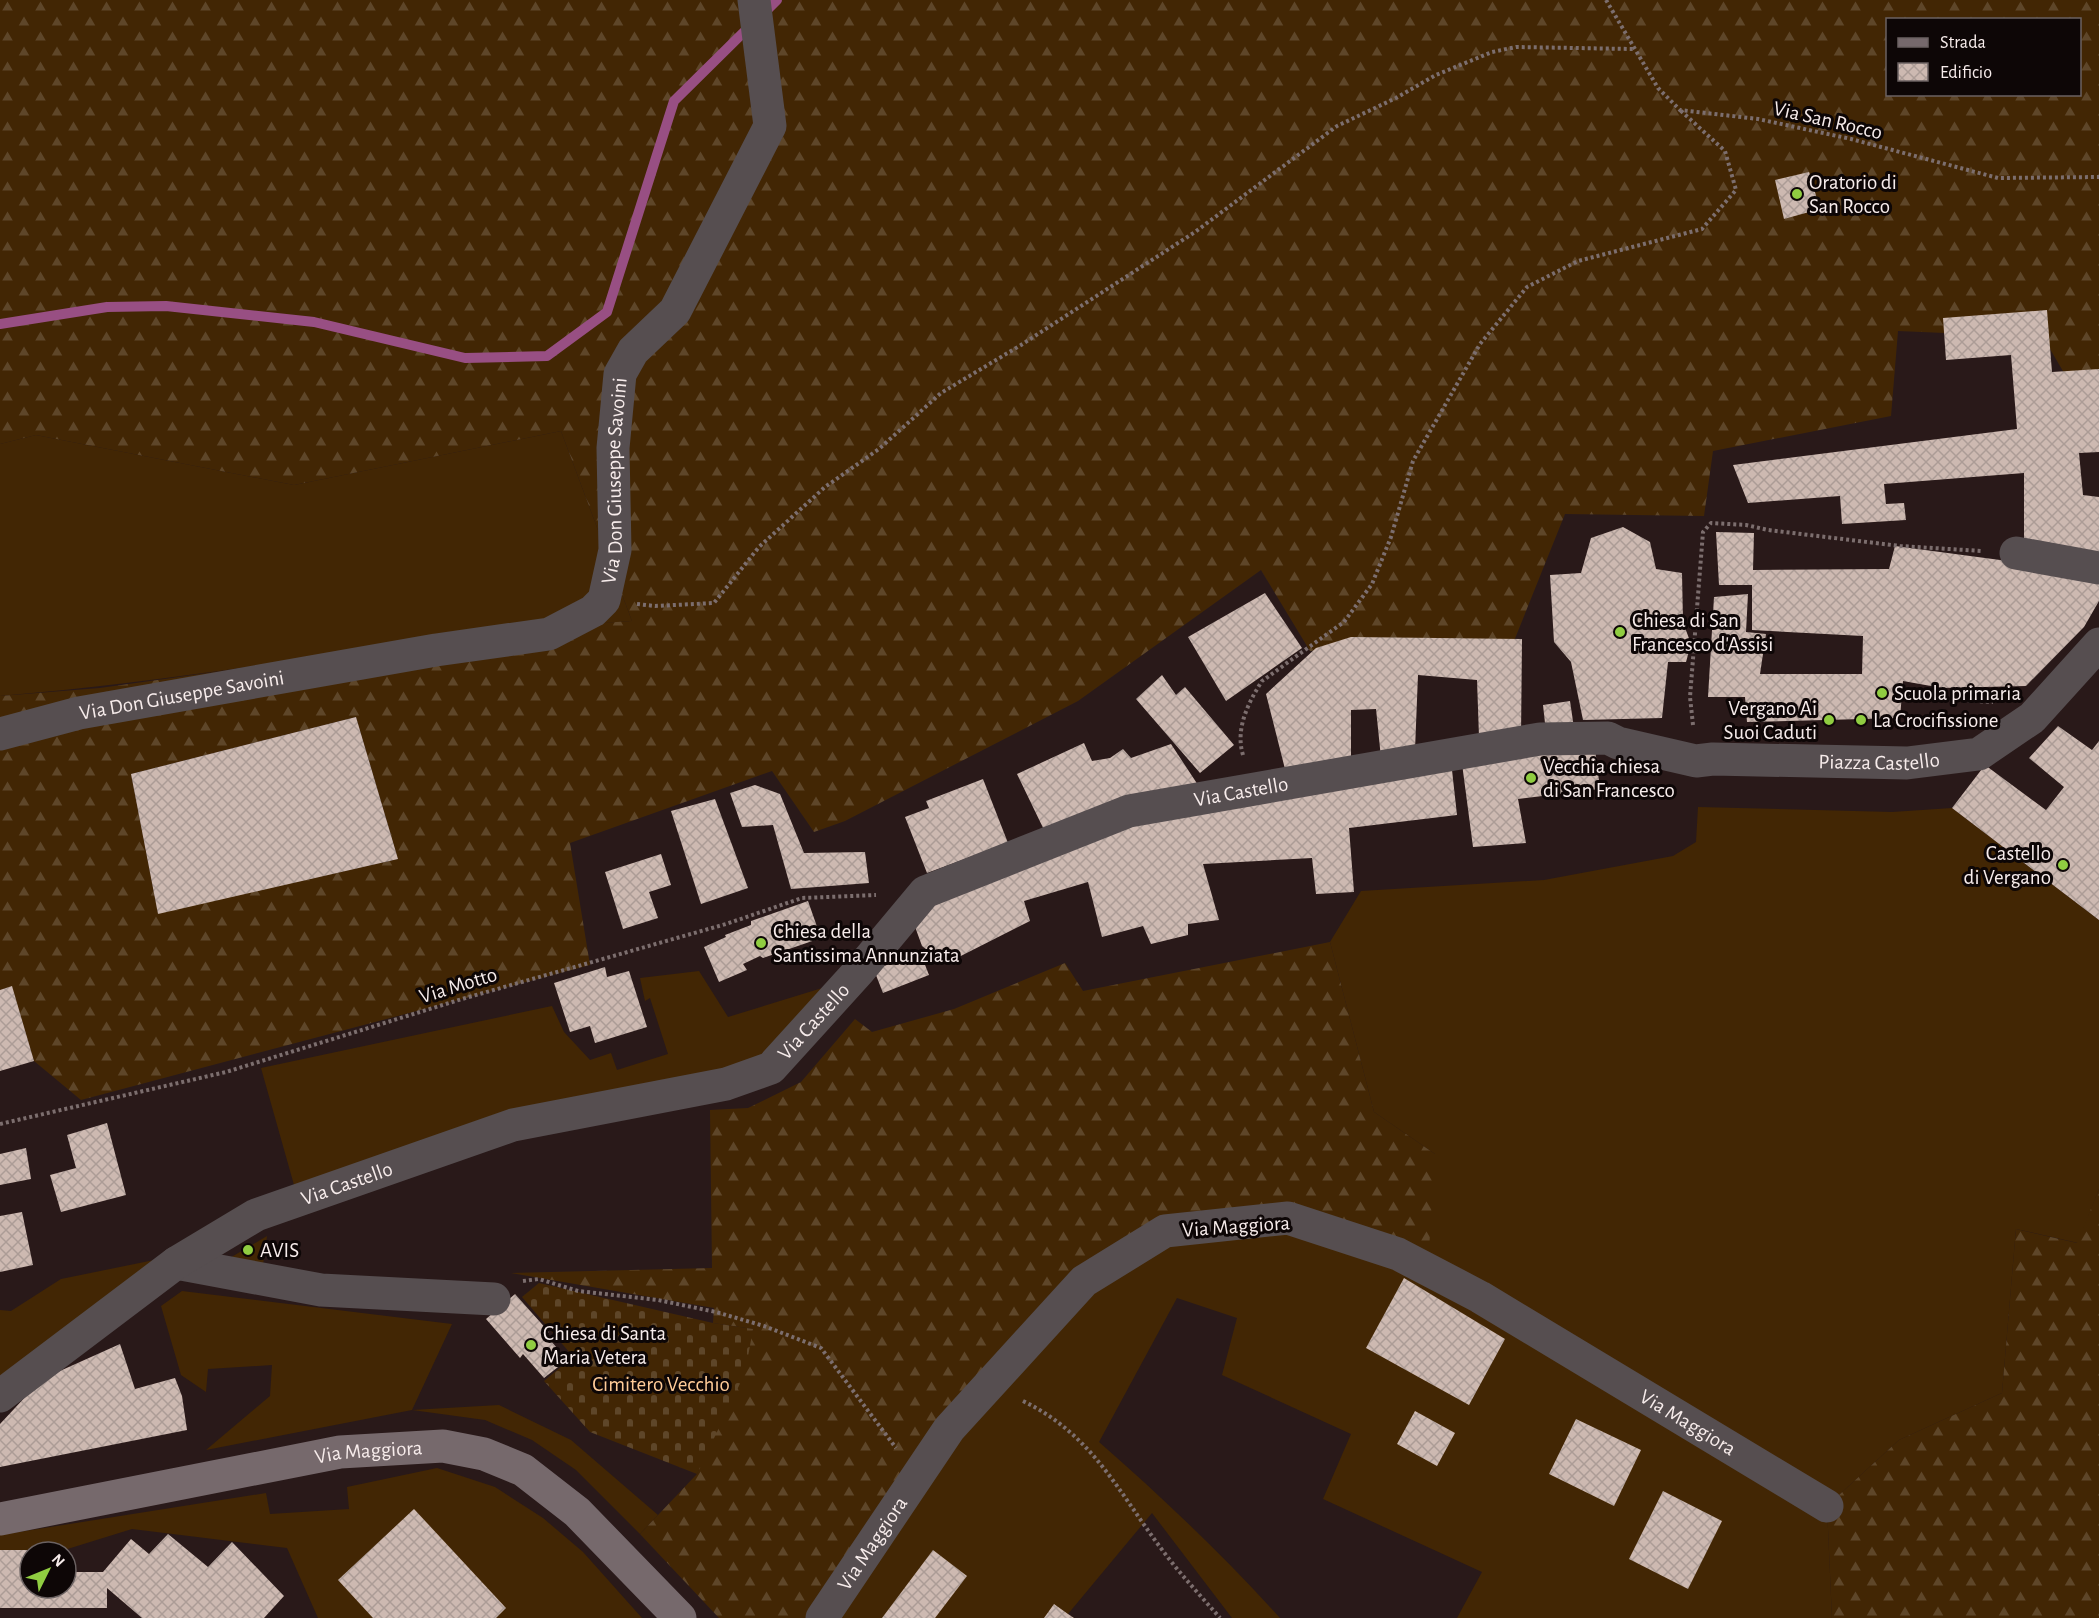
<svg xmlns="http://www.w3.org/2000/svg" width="2099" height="1618" viewBox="0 0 2099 1618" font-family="'Alegreya Sans',sans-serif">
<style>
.grass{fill:#422604}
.forest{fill:url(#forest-firs);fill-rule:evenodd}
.cemetery{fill:url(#cemetery-stones)}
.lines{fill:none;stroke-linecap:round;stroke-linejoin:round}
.stream{stroke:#984f83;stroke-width:10}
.building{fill:url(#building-cross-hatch)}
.path{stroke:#7c6e6e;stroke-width:4;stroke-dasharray:3 3;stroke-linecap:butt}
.street{stroke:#564e50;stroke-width:33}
.secondary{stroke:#76696c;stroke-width:33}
.poi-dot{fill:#90cd41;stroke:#0d0606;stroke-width:2}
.labels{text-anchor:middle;stroke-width:6;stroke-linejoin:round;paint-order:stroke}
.street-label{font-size:21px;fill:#f7eceb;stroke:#0d0606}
.poi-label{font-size:21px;fill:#f7eceb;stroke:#0d0606;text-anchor:start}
.park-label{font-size:21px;fill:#ffcb98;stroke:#0d0606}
</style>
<defs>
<pattern id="forest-firs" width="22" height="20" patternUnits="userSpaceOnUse" patternTransform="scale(1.5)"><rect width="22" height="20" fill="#422604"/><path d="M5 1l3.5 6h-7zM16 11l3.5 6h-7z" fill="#5e4629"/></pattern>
<pattern id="cemetery-stones" width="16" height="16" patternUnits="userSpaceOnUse" patternTransform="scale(1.5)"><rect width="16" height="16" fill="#422604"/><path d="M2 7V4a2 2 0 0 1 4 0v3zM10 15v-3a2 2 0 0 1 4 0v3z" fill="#5e4629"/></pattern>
<pattern id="building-cross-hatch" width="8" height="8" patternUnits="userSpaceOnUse" patternTransform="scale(1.5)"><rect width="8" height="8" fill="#cdb9b1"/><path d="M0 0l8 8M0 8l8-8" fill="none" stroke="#ac9c96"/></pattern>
</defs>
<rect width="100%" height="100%" fill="#291919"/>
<g class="grass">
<path d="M561 431 632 621C420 635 212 679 0 696V444L36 435 294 485Z"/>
<path d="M1698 807 1892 812 1952 808 2099 920V1189L2078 1243 2016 1229 2002 1393 1899 1440 1827 1506 1832 1618H1457L1482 1572 1323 1499 1351 1434 1222 1375 1237 1318 1177 1298 1099 1442C1163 1498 1223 1555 1280 1618H1232L1152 1513 1068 1614 1074 1618H822L1084 1281 1165 1231 1435 1154 1374 1112 1330 942 1361 891 1544 880 1673 856 1696 842Z"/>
<polygon points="699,971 728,1017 845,981 779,1058 296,1192 261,1068 552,1006 564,1032 590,1060 611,1053 617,1070 668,1054 650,998 645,1001 640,978"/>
<polygon points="267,1236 263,1265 223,1262"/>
<polygon points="164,1258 0,1380 0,1310 11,1311 61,1279"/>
<polygon points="182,1291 452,1324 412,1410 499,1405 571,1440 658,1515 640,1534 576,1470 532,1440 485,1420 412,1410 206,1450 270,1396 272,1365 208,1369 206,1392 181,1375 161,1306"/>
<polygon points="437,1468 495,1487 543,1518 583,1552 642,1618 318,1618 287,1548 132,1529 61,1551 0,1550 0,1535 266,1493 270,1514 349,1509 347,1487"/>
</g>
<g class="forest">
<path d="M0 0H2099V392L2077 395 2043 337 1898 331 1891 416 1713 451 1704 516 1565 514 1512 646 1376 644 1310 651 1261 570 1078 701 845 821 814 832 772 771 570 843 590 965 81 1100 34 1061 12 987 0 990V696L100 688 540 627 632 621 561 431 294 485 36 435 0 444ZM1888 20H2080V94H1888ZM356 717 398 859 158 913 131 774Z"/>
<polygon points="1330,942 1374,1112 1435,1154 1428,1266 1288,1218 1165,1231 1084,1281 822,1618 719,1618 640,1534 697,1474 753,1329 713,1323 714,1308 511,1273 712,1268 710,1110 748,1108 801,1082 855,1019 872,1032 954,1009 1065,963 1083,991"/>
<polygon points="2099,1189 2099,1618 1832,1618 1827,1506 1899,1440 2002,1393 2016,1229 2077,1243"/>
</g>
<polygon class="cemetery" points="539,1283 713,1323 753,1329 745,1373 697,1474 590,1432 544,1381 568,1361 570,1353 522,1297"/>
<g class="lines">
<g class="stream">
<polyline points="763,14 777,0"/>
<polyline points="0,324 107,307 166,306 314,322 465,358 547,356 607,312 674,101 751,25"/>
</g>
</g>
<g class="building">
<polygon points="1809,172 1820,209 1784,219 1775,180"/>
<polygon points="2047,310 2052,372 2099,369 2099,452 2079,453 2083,495 2099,497 2099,557 2024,546 2024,473 1884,484 1886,504 1904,503 1906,520 1842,524 1840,496 1748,503 1733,465 2017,429 2011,355 1946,360 1943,318"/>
<polygon points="1623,527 1650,542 1656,569 1682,573 1683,622 1691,644 1686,662 1668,662 1662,718 1583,720 1571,662 1554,642 1550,575 1581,573 1591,538"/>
<polygon points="1716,532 1754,533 1753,570 1889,569 1895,546 2099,573 2099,601 2084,627 2026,686 1942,688 1903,681 1900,718 1747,722 1745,697 1708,697 1714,597 1748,594 1746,632 1766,634 1760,674 1862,674 1863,636 1752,630 1752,585 1719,585"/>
<polygon points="1265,593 1302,648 1226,701 1188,637"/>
<polygon points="1351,637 1522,639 1521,737 1479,737 1477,680 1418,675 1415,750 1381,758 1376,709 1351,710 1351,761 1286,773 1266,694 1316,648"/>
<polygon points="1162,675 1176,695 1185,687 1234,745 1200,773 1136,699"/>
<polygon points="1570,701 1574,728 1546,732 1543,705"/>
<polygon points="356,717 398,859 158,914 131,774"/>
<polygon points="2058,726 2092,750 2099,741 2099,920 1952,808 1985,765 2046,810 2064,787 2029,758"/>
<polygon points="1594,740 1600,789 1518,799 1526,843 1473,847 1461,756"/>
<polygon points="1084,743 1092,761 1110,758 1123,749 1131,758 1171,744 1198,785 1046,834 1017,774"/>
<polygon points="1451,761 1457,815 1349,828 1354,892 1316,894 1312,858 1203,864 1219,920 1188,924 1188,935 1151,944 1143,926 1102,937 1088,882 1024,901 1030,921 945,964 922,946 914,924 935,901 1079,836"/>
<polygon points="983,779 1008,843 927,873 905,817 929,808 926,801"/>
<polygon points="755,785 780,794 804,853 865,852 869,883 791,889 773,825 742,827 730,793"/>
<polygon points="715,799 748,888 701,904 671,811"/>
<polygon points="661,854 671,885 649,892 658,918 623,929 605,872"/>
<polygon points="808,901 821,938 763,958 760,956 743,964 747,970 719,982 704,947 726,937 725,935 751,925 751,921"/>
<polygon points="920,952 929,975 883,993 874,970"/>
<polygon points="605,967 607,977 629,971 647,1027 595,1043 590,1026 570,1032 554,983"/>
<polygon points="12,986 34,1061 0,1071 0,990"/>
<polygon points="107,1123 126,1195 61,1212 50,1175 76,1168 67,1135"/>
<polygon points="26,1148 31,1179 0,1185 0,1154"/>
<polygon points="22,1212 33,1265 0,1272 0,1216"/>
<polygon points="1404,1278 1505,1339 1469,1405 1366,1348"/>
<polygon points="515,1294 549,1332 546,1335 567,1360 544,1378 523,1354 520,1358 486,1319"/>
<polygon points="120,1344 135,1389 175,1378 182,1396 187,1430 0,1467 0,1424 42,1379"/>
<polygon points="1415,1411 1455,1433 1437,1466 1397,1444"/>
<polygon points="1576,1419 1641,1450 1614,1506 1549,1474"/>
<polygon points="1663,1491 1722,1521 1688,1589 1629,1559"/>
<polygon points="414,1509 506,1608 496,1618 373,1618 338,1580"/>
<polygon points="168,1534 208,1567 232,1542 284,1596 264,1618 142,1618 107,1588 107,1608 0,1608 0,1550 30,1550 30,1588 66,1588 66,1572 103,1572 131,1539 149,1554"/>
<polygon points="933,1550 967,1576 935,1618 882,1618"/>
<polygon points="1054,1604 1068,1614 1074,1618 1044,1618"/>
</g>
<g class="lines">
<g class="path">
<polyline points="1606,0 1658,88 1680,110 1758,119 1851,139 1998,178 2099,177"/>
<polyline points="637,604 655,606 714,603 759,547 825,487 879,449 941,393 1021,345 1195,232 1337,126 1396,98 1436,75 1492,52 1516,47 1633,49"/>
<polyline points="1902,697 1993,702"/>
<polyline points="1693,725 1690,697 1703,532 1711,523 1746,525 1768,530 1900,546 1982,551"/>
<path d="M1243 755C1235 729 1248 703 1262 681L1344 622 1372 584 1391 537 1413 461 1480 344 1527 287 1578 261 1702 229 1736 190 1725 151 1680 110"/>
<polyline points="0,1124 226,1072 462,999 726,924 802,898 876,895"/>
<polyline points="523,1281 539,1279 578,1291 658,1300 716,1312 764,1326 821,1348 896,1448"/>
<path d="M1023 1401C1093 1435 1119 1493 1163 1551 1180 1574 1201 1596 1220 1618"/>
</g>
<g class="street">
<polyline points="2016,553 2099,568"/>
<path id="s1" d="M0 734 79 713 436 650 549 634 593 611 604 600 615 550 613 448 620 374 633 351 675 311 770 126 754 0"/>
<polyline points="176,1263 321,1290 494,1299"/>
<path id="s2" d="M0 1396 176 1263 256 1215 513 1125 726 1084 771 1068 859 971 925 892 1129 811 1540 739 1608 738 1618 743 1696 761 1713 759 1907 763 1979 754 2032 718 2099 644"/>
<path id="s3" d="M822 1618 949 1429 1084 1281 1165 1231 1288 1218 1398 1254 1480 1297 1827 1506"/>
</g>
<path class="secondary" id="s4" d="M0 1519 340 1452 443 1446 484 1454 523 1470 577 1512 680 1618"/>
</g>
<g class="poi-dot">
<circle cx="1797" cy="194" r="6"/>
<circle cx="1620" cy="632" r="6"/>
<circle cx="1882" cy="693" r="6"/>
<circle cx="1829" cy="720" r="6"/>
<circle cx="1861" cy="720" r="6"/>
<circle cx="1531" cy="778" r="6"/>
<circle cx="2063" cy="865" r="6"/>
<circle cx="761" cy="943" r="6"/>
<circle cx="248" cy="1250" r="6"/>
<circle cx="531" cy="1345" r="6"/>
</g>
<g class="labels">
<g class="street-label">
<text transform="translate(1828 120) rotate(13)" y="7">Via San Rocco</text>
<text dy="7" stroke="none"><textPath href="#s1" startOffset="744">Via Don Giuseppe Savoini</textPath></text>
<text dy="7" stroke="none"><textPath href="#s1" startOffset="186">Via Don Giuseppe Savoini</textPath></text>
<text dy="7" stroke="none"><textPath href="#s2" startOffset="2064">Piazza Castello</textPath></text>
<text dy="7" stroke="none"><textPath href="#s2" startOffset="1418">Via Castello</textPath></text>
<text transform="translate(458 985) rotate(-17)" y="7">Via Motto</text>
<text dy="7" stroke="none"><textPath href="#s2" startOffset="914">Via Castello</textPath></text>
<text dy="7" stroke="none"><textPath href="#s2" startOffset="410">Via Castello</textPath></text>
<text transform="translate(1236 1226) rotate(-4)" y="7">Via Maggiora</text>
<text dy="7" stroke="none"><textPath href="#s3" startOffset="1098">Via Maggiora</textPath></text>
<text dy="7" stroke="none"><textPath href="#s4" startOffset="375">Via Maggiora</textPath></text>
<text dy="7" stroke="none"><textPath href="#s3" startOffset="90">Via Maggiora</textPath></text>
</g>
<g class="poi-label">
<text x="1809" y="189">Oratorio di<tspan x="1809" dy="24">San Rocco</tspan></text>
<text x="1632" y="627">Chiesa di San<tspan x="1632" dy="24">Francesco d'Assisi</tspan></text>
<text x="1894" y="700">Scuola primaria</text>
<text x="1817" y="715" text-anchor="end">Vergano Ai<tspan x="1817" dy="24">Suoi Caduti</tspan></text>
<text x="1873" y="727">La Crocifissione</text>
<text x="1543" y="773">Vecchia chiesa<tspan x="1543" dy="24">di San Francesco</tspan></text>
<text x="2051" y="860" text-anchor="end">Castello<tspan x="2051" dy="24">di Vergano</tspan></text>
<text x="773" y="938">Chiesa della<tspan x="773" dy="24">Santissima Annunziata</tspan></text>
<text x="260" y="1257">AVIS</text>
<text x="543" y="1340">Chiesa di Santa<tspan x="543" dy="24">Maria Vetera</tspan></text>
</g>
<g class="park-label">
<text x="661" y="1391">Cimitero Vecchio</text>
</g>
</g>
<rect x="1886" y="18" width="195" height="78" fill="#0d0606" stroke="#6b6262" stroke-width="1.5"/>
<rect x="1898" y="38" width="30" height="9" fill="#76696c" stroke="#6b6262" stroke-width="1.5"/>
<text x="1940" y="48" font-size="18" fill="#f7eceb">Strada</text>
<rect x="1898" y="63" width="30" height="18" fill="url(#building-cross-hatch)" stroke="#6b6262" stroke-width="1.5"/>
<text x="1940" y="78" font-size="18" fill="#f7eceb">Edificio</text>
<g transform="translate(48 1570) rotate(47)"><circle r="28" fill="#0d0606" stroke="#6b6262" stroke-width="1.5"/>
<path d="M0-4.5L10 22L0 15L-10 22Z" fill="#90cd41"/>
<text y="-9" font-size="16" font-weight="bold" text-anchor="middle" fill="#f7eceb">N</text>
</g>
</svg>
